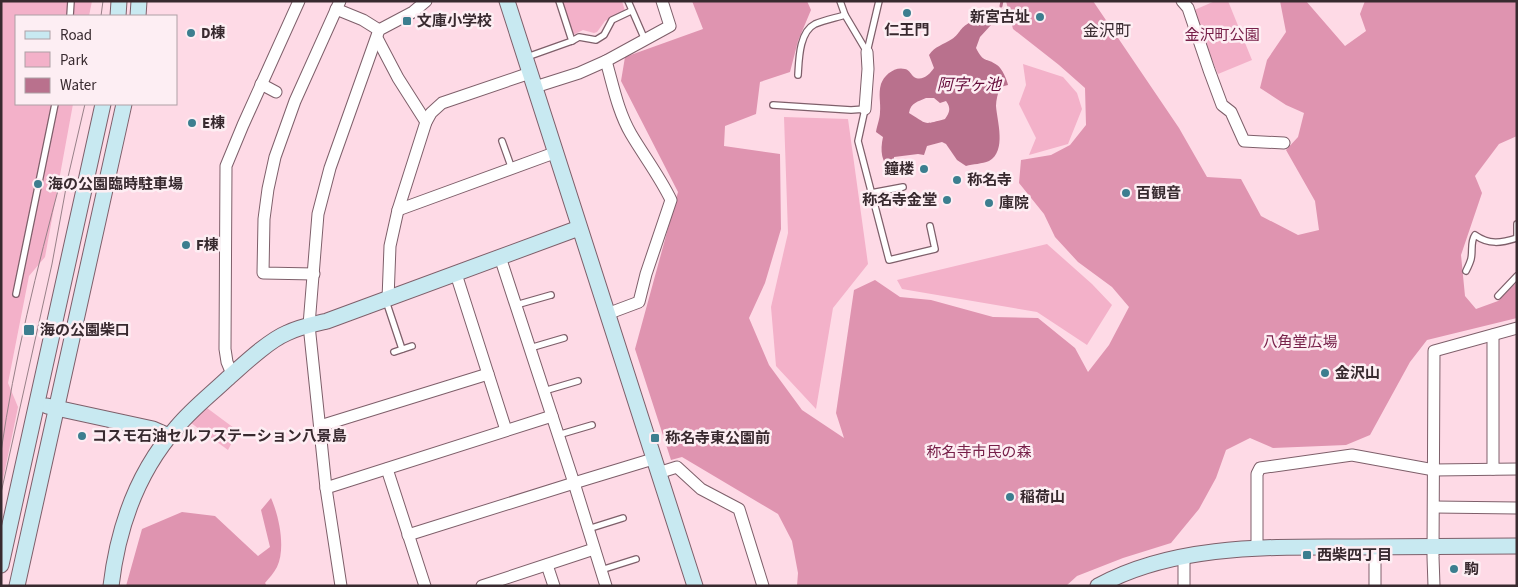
<svg xmlns="http://www.w3.org/2000/svg" width="1518" height="587" viewBox="0 0 1518 587" font-family="'Source Sans 3','Noto Sans JP',sans-serif">
<style>
.green{fill:#f3b1c9}
.forest{fill:#df94b0}
.water{fill:#b9718d;fill-rule:evenodd}
.lines{fill:none;stroke-linecap:round;stroke-linejoin:round}
.stream{stroke:#b9718d;stroke-width:3}
.lane-casing{stroke:#7e5f6a;stroke-width:8}
.street-casing{stroke:#7e5f6a;stroke-width:13}
.secondary-casing{stroke:#7e5f6a;stroke-width:17}
.lane{stroke:#fff;stroke-width:5.5}
.street{stroke:#fff;stroke-width:11}
.secondary{stroke:#c8e9f1;stroke-width:15}
.tram{stroke:#988088;stroke-width:1}
.poi-dot{fill:#3c7e8f;stroke:#fdeef3;stroke-width:2}
.labels{text-anchor:middle;stroke-width:5;stroke-linejoin:round;paint-order:stroke}
.poi-label{font-size:15px;font-weight:bold;fill:#382a2f;stroke:#fdeef3;text-anchor:start}
.park-label{font-size:15px;fill:#772049;stroke:#fdeef3}
.neighbourhood-label{font-size:16px;fill:#382a2f;stroke:#fdeef3}
.water-label{font-size:16px;font-style:italic;fill:#640b3a;stroke:#fdeef3}
</style>
<rect width="100%" height="100%" fill="#fedae6"/>
<g class="green">
<polygon points="1,1 92,1 89,16 16,16 16,104 73,104 45,257 29,276 8,383 18,407 1,489"/>
<polygon points="562,1 622,1 625,11 605,21 597,32 594,33 583,30 573,35"/>
<polygon points="1215,1 1228,1 1252,60 1218,74 1192,11"/>
<polygon points="1023,64 1063,77 1077,93 1082,109 1068,144 1029,155 1036,138 1019,104 1026,85"/>
<polygon points="784,117 848,119 868,264 833,308 816,409 776,366 771,307 788,233"/>
<polygon points="1047,244 1092,284 1112,305 1087,345 1037,312 902,289 897,280"/>
<polygon points="207,408 238,431 228,450 191,423"/>
</g>
<g class="forest">
<polygon points="692,1 807,1 811,10 798,41 790,72 760,82 756,114 725,126 724,146 780,154 781,229 765,283 749,318 769,365 802,410 844,438 836,413 854,290 875,280 900,297 931,300 993,317 1038,318 1075,348 1088,372 1109,345 1129,307 1112,287 1078,262 1055,237 1044,214 1019,183 1021,160 1051,155 1070,145 1086,125 1085,88 1059,65 1013,29 1006,1 1093,1 1179,128 1207,177 1241,179 1261,216 1298,235 1319,230 1315,201 1286,150 1298,137 1304,113 1286,105 1260,88 1267,60 1286,32 1280,1 1306,1 1345,46 1366,31 1360,14 1365,1 1517,1 1517,136 1499,144 1475,176 1482,193 1461,255 1465,296 1476,309 1498,301 1517,282 1517,318 1427,340 1410,362 1370,435 1346,445 1273,448 1250,438 1226,450 1216,478 1199,509 1171,543 1123,558 1077,576 1066,586 797,586 798,573 792,541 778,514 682,457 671,460 635,349 678,192 621,81 625,57 703,29"/>
<path d="M271 498C279 516 286 548 277 567 274 573 269 578 265 583L267 586H126L142 529 182 512 215 516 258 556 270 547 261 510Z"/>
</g>
<path class="water" d="M973 21 980 22 986 21 991 25 980 37 976 48C984 64 986 57 997 65 1002 68 1007 80 1008 85L1000 87C998 93 996 100 996 106 997 121 1007 151 989 161 982 164 973 164 966 166L957 160 946 144 942 142 927 146 924 155 918 154 894 157V169L892 171C881 162 880 151 883 137L876 132C877 125 880 119 880 112 881 103 878 94 881 84 884 75 895 66 905 69 910 70 911 75 914 77 922 82 930 74 934 68L929 55C935 46 943 45 952 39 961 33 959 27 973 21ZM926 98H934L940 103 946 101C951 108 950 112 945 119 922 125 929 125 909 113 911 102 918 102 926 98Z"/>
<g class="lines">
<polyline class="stream" points="1001,6 1002,1"/>
<defs>
<g id="lane">
<polyline points="628,1 645,40"/>
<polyline points="840,1 845,15 867,52"/>
<polyline points="70,16 71,1"/>
<polyline points="572,41 579,37 596,40 604,35 612,20 631,11"/>
<polyline points="867,52 879,1"/>
<polyline points="527,57 572,41 559,1"/>
<path d="M798 75C799 60 799 32 815 24 824 20 835 18 845 15"/>
<polyline points="773,105 851,110 865,109 858,141 889,260 935,249 930,226"/>
<polyline points="502,141 512,169"/>
<polyline points="871,193 903,187"/>
<polyline points="1517,224 1517,236"/>
<path d="M1466 271C1468 267 1470 263 1471 259 1473 251 1470 242 1475 235 1489 245 1501 243 1517 238"/>
<polyline points="16,294 55,104"/>
<polyline points="1498,296 1517,276"/>
<polyline points="386,301 402,349"/>
<polyline points="516,305 551,295"/>
<polyline points="530,348 564,338"/>
<polyline points="394,352 412,346"/>
<polyline points="544,391 578,381"/>
<polyline points="558,435 592,425"/>
<polyline points="588,529 623,518"/>
<polyline points="601,570 636,559"/>
</g>
<g id="street">
<polyline points="1182,1 1188,8 1209,70 1222,105 1231,112 1244,141 1284,143"/>
<polyline points="336,9 363,20 379,30"/>
<polyline points="377,38 398,78 426,122"/>
<path d="M606 61C613 85 618 112 631 134 644 156 660 177 671 200L646 274 639 302 607 314"/>
<polyline points="261,84 276,92"/>
<polyline points="535,87 579,73 606,61 670,26 662,1"/>
<polyline points="865,109 868,69 867,52"/>
<polyline points="398,210 554,153"/>
<polyline points="314,274 263,273 264,219 268,189 275,157 295,101 340,1"/>
<polyline points="456,274 506,430"/>
<polyline points="388,299 390,246 398,210 426,122 431,113 442,103 530,73"/>
<polyline points="232,374 227,362 225,349 226,166 243,125 299,1"/>
<polyline points="320,426 488,374"/>
<polyline points="387,469 425,586"/>
<polyline points="1493,469 1493,335"/>
<polyline points="658,473 677,467 701,489 739,509 763,586"/>
<polyline points="326,488 552,416"/>
<polyline points="1434,507 1517,508"/>
<polyline points="408,535 574,483 500,257"/>
<polyline points="1257,547 1257,474 1260,468 1352,455 1434,470 1517,469"/>
<polyline points="1184,556 1184,586"/>
<polyline points="547,565 554,586"/>
<polyline points="341,586 326,488 309,325 318,214 330,168 379,30 413,12 426,1"/>
<polyline points="482,586 594,549"/>
<polyline points="606,586 574,483 653,459"/>
<polyline points="1375,586 1375,547"/>
<polyline points="1434,586 1433,557 1434,351 1517,328"/>
</g>
<g id="secondary">
<polyline points="507,1 695,586"/>
<polyline points="118,16 119,1"/>
<polyline points="138,16 139,1"/>
<polyline points="47,406 153,429 169,436"/>
<polyline points="1,565 103,104"/>
<polyline points="17,586 124,104"/>
<path d="M111 586C118 527 137 472 177 427 192 409 210 395 227 379 243 365 268 341 287 333 299 327 314 324 327 321L579 228"/>
<path d="M1098 586C1175 544 1269 547 1354 547 1408 547 1462 546 1517 546"/>
</g>
</defs>
<use href="#lane" class="lane-casing"/>
<use href="#street" class="street-casing"/>
<use href="#secondary" class="secondary-casing"/>
<use href="#lane" class="lane"/>
<use href="#street" class="street"/>
<use href="#secondary" class="secondary"/>
<g class="tram">
<polyline points="101,16 103,1"/>
<path d="M1 452C14 360 37 269 61 179"/>
<polyline points="1,493 52,264 68,177 85,104"/>
</g>
</g>
<g class="poi-dot">
<circle cx="907" cy="13" r="5"/>
<circle cx="1040" cy="17" r="5"/>
<rect x="402" y="16" width="10" height="10" rx="2.5"/>
<circle cx="191" cy="33" r="5"/>
<circle cx="192" cy="123" r="5"/>
<circle cx="924" cy="169" r="5"/>
<circle cx="957" cy="180" r="5"/>
<circle cx="38" cy="184" r="5"/>
<circle cx="1126" cy="193" r="5"/>
<circle cx="947" cy="200" r="5"/>
<circle cx="989" cy="203" r="5"/>
<circle cx="186" cy="245" r="5"/>
<rect x="23" y="324" width="12" height="12" rx="2.5"/>
<circle cx="1325" cy="373" r="5"/>
<circle cx="82" cy="436" r="5"/>
<rect x="650" y="433" width="10" height="10" rx="2.5"/>
<circle cx="1010" cy="497" r="5"/>
<rect x="1302" y="550" width="10" height="10" rx="2.5"/>
<circle cx="1454" cy="569" r="5"/>
</g>
<g class="labels">
<g class="poi-label">
<text x="1030" y="22" text-anchor="end">新宮古址</text>
<text x="417" y="26">文庫小学校</text>
<text x="907" y="35" text-anchor="middle">仁王門</text>
<text x="201" y="38">D棟</text>
<text x="202" y="128">E棟</text>
<text x="914" y="174" text-anchor="end">鐘楼</text>
<text x="967" y="185">称名寺</text>
<text x="48" y="189">海の公園臨時駐車場</text>
<text x="1136" y="198">百観音</text>
<text x="937" y="205" text-anchor="end">称名寺金堂</text>
<text x="999" y="208">庫院</text>
<text x="196" y="250">F棟</text>
<text x="40" y="335">海の公園柴口</text>
<text x="1335" y="378">金沢山</text>
<text x="92" y="441">コスモ石油セルフステーション八景島</text>
<text x="665" y="443">称名寺東公園前</text>
<text x="1020" y="502">稲荷山</text>
<text x="1317" y="560">西柴四丁目</text>
<text x="1464" y="574">駒</text>
</g>
<g class="park-label">
<text x="1222" y="40">金沢町公園</text>
<text x="1300" y="347">八角堂広場</text>
<text x="979" y="457">称名寺市民の森</text>
</g>
<g class="neighbourhood-label">
<text x="1107" y="36">金沢町</text>
</g>
<g class="water-label">
<text x="969" y="90">阿字ヶ池</text>
</g>
</g>
<rect width="1518" height="587" fill="none" stroke="#382a2f" stroke-width="5"/>
<rect x="15" y="15" width="162" height="90" fill="#fdeef3" stroke="#aea0a5"/>
<rect x="25" y="31" width="25" height="8" fill="#c8e9f1" stroke="#aea0a5"/>
<text x="60" y="40" font-size="15" fill="#382a2f">Road</text>
<rect x="25" y="52" width="25" height="15" fill="#f3b1c9" stroke="#aea0a5"/>
<text x="60" y="65" font-size="15" fill="#382a2f">Park</text>
<rect x="25" y="78" width="25" height="15" fill="#b9718d" stroke="#aea0a5"/>
<text x="60" y="90" font-size="15" fill="#382a2f">Water</text>
</svg>
